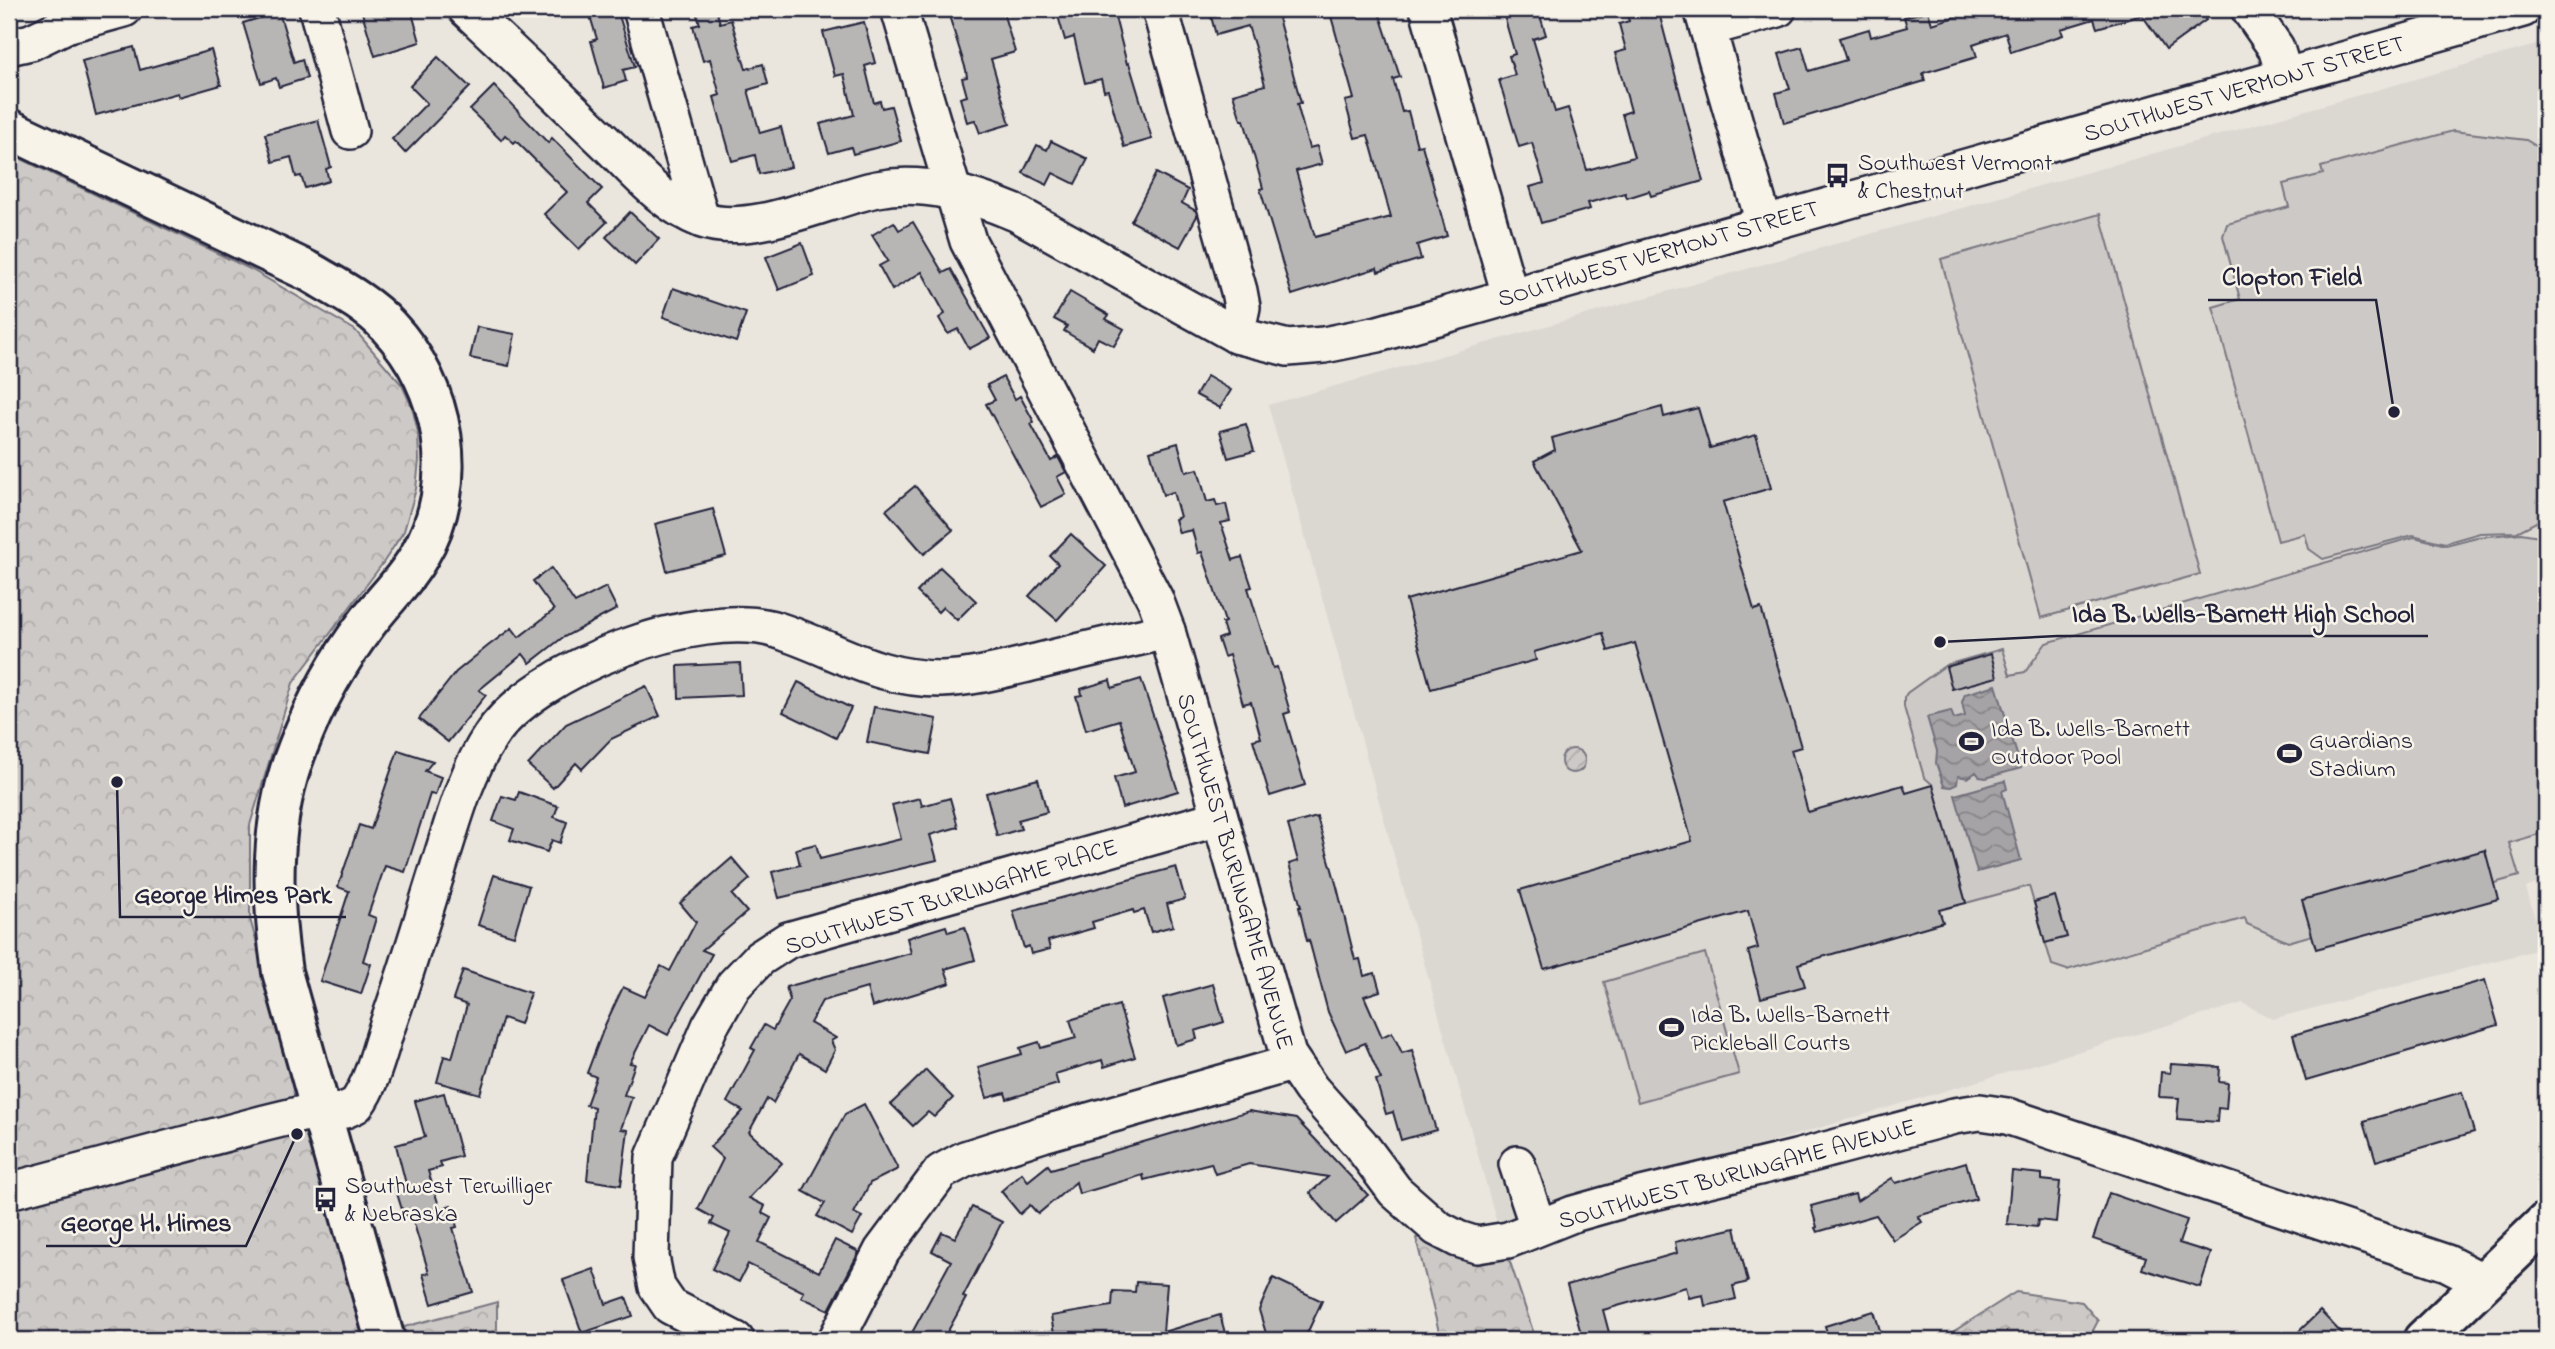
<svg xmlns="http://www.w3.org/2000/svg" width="2555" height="1349" viewBox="0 0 2555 1349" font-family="'Indie Flower',sans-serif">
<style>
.built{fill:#dbd8d2}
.green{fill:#cdc9c6;stroke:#787680;stroke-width:2}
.forest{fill:url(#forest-crowns);stroke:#787680;stroke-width:2}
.garden{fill:url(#garden-furrows);stroke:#787680;stroke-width:2}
.water{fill:url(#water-waves);stroke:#716f7b;stroke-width:2}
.building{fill:#b8b6b5;stroke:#22223b;stroke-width:2}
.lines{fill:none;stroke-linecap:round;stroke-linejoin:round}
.minor-casing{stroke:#22223b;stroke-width:40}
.major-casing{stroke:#22223b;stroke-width:44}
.minor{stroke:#f7f3e8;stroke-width:35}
.major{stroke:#f7f3e8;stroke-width:38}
.labels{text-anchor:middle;stroke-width:5;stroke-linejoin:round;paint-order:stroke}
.street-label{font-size:24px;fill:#22223b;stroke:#f7f3e8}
.poi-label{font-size:24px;fill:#22223b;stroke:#f7f3e8;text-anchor:start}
.leader{fill:none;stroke:#22223b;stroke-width:2.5}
.callout-dot{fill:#22223b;stroke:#f7f3e8;stroke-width:2.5}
.callout-label{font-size:26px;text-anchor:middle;font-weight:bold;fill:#22223b;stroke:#f7f3e8;stroke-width:5;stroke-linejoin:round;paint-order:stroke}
</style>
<defs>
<pattern id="forest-crowns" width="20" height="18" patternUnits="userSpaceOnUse" patternTransform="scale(1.75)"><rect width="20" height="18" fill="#cdc9c6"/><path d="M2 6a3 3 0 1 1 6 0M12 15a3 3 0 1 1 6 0" fill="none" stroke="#b0acab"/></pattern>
<pattern id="garden-furrows" width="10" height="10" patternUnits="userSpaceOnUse" patternTransform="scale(1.75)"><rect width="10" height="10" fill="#cdc9c6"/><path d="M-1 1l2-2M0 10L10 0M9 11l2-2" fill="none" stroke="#b0acab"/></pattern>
<pattern id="water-waves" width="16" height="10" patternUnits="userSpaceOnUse" patternTransform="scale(1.75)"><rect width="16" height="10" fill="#a6a3a6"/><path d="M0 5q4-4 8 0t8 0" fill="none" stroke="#878488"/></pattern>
</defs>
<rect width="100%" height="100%" fill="#eae6de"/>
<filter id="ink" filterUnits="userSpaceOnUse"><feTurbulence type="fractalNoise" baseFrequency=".0143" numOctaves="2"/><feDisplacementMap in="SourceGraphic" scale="14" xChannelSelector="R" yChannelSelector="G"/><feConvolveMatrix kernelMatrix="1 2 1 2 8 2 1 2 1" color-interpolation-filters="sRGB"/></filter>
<g filter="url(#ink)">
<polygon class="built" points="2546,42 2546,880 2526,888 2544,948 2272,1019 2243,1003 1497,1223 1268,405"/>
<g class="green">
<polygon points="2453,131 2526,140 2546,152 2546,517 2517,532 2480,533 2445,543 2413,535 2323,559 2309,549 2305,534 2278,541 2213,307 2240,299 2223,236 2227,224 2289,207 2283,184 2323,174 2321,167"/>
<polygon points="2100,214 2200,574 2041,618 1941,259"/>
<polygon points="2521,533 2546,537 2546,832 2509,843 2519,876 2288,942 2247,924 2245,918 2067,970 2052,965 2029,886 1966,903 1933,785 1924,777 1904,707 1904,698 1907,693 1946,665 2002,649 2010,675 2025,672 2046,643 2414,537 2446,545 2477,537"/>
<polygon points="1705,953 1739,1074 1638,1102 1604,982"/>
</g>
<g class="forest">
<polygon points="9,153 252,270 355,330 402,385 412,407 418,432 419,460 416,489 404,531 383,563 293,683 250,825 250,919 367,1340 9,1340"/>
<polygon points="1497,1223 1536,1340 1441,1340 1416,1238"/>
<polygon points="2016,1292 2082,1302 2098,1321 2088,1340 1940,1340"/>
<polygon points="497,1302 497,1340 408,1340 404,1327"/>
</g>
<circle class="garden" cx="1573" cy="761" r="12"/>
<g class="water">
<polygon points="1996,685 2021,768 1986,778 1980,777 1976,772 1968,778 1958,776 1957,784 1951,787 1944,786 1936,763 1937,751 1927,717 1951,711 1954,719 1965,716 1962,702 1965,694"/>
<polygon points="2005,781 2007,789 2002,791 2021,860 1977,872 1955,795"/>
</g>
<g class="building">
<polygon points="361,9 411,9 420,42 375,56"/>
<polygon points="617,9 635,67 623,70 626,81 604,88 591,41 597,39 590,16"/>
<polygon points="695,9 716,9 720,23 731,20 746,69 763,64 768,84 748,90 760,133 781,127 791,167 759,174 755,155 732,161 714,97 720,95 710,59 703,61 693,26 700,24"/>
<polygon points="947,9 1002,9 1015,52 991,59 1010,124 980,133 975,120 967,122 960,98 967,96 962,78 967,77 966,70"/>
<polygon points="1056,9 1113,9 1127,64 1129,63 1152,139 1124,147 1108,90 1104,91 1101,79 1085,83 1074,37 1065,40"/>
<polygon points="1209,9 1290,9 1291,14 1278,18 1301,103 1297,104 1309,148 1317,146 1322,164 1296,171 1315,237 1391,217 1368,135 1355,138 1345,101 1354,99 1329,9 1378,9 1400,77 1393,79 1402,112 1408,111 1417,146 1422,145 1447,236 1417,245 1421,259 1378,272 1377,268 1292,295 1260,189 1263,188 1244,120 1241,120 1233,94 1265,85 1256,51 1248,26 1216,35"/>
<polygon points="1502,9 1538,9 1546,35 1533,39 1555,112 1568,108 1587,170 1634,157 1622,114 1631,111 1615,53 1626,50 1619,24 1629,21 1625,9 1658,9 1703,181 1651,196 1649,191 1627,198 1625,193 1588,203 1590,209 1541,223 1530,187 1544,183 1532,143 1519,147 1499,80 1515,75 1509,56 1515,54"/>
<polygon points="1966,9 2198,9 2206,20 2166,49 2142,15 2097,28 2094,19 2061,29 2063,35 2011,52 2006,33 1973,44 1977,57 1923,73 1925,81 1784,123 1776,93 1790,89 1779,54 1802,47 1809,71 1846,60 1839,38 1869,29 1871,37 1907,27 1904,17 1928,11 1932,24 1968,13"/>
<polygon points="279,12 294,62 302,59 307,78 279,87 276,78 261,83 243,23"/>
<polygon points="864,22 875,63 865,66 874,103 880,101 882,108 891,106 901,141 853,154 851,147 829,153 820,124 854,115 844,74 835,76 823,32"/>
<polygon points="134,47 140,70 211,50 221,85 179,97 178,93 96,115 82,61"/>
<polygon points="438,57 470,87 405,153 392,139 427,103 410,86"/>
<polygon points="494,86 548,143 552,138 602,189 588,203 607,222 579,249 544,214 567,192 516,141 514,143 505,135 501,140 470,110"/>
<polygon points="318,120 331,167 326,169 329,181 305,188 301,176 296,177 291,157 273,162 265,134"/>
<polygon points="1051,141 1088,159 1075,184 1053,173 1047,185 1023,173 1037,145 1047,150"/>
<polygon points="1156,173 1188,190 1182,203 1196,211 1197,216 1180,247 1131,221"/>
<polygon points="630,212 659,239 635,265 606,237"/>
<polygon points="894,222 899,230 913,222 943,273 951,269 990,338 969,349 958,329 948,334 939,318 945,314 922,272 892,290 879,266 888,261 872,235"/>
<polygon points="802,243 814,276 779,290 766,257"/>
<polygon points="673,288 746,313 736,342 663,317"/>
<polygon points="1070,292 1109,315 1106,319 1124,329 1114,346 1098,338 1093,348 1064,331 1067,326 1054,319"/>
<polygon points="477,327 515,334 509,366 470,358"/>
<polygon points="1207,376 1231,390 1220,408 1196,395"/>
<polygon points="1003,377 1015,399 1020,396 1034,422 1031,424 1051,461 1058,457 1066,472 1057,477 1066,494 1041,507 986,404 995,400 987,385"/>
<polygon points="1662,407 1664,417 1698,408 1710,448 1756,435 1771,488 1723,502 1754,610 1761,608 1801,747 1791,750 1808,812 1903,785 1906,793 1933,785 1966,903 1939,910 1943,922 1798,964 1805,986 1761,998 1748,951 1758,948 1748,911 1544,969 1520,890 1692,841 1635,643 1608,651 1603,633 1534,652 1536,660 1431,689 1406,600 1582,550 1534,461 1555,450 1552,438"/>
<polygon points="1246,424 1254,451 1228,458 1220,431"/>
<polygon points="1178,443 1186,472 1198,469 1207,502 1215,500 1217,506 1226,504 1230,521 1221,523 1233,560 1242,557 1252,587 1248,588 1273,668 1277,667 1290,712 1284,714 1305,785 1270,796 1253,740 1261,738 1251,702 1243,704 1229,655 1224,657 1218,639 1226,636 1222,623 1225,622 1202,552 1198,553 1192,530 1179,533 1175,519 1180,517 1173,492 1163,495 1150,451"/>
<polygon points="915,486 953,530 924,554 886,510"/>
<polygon points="713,509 726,556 667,571 655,524"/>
<polygon points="1071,534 1106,566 1057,620 1029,596 1058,564 1050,556"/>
<polygon points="940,567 976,601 957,620 943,607 938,612 917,592"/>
<polygon points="551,568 575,603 606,587 617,609 562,638 530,663 523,654 479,690 486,695 448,742 419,719 456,672 488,646 512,628 519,637 554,610 533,581"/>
<polygon points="1991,654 1997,677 1952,689 1946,667"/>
<polygon points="740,663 742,695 679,698 678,666"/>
<polygon points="1141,679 1178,791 1122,808 1114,778 1135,772 1119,720 1086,730 1076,696 1082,695 1081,689 1110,680 1112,688"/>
<polygon points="798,682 851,708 836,738 783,712"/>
<polygon points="646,686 660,716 611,739 582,769 576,763 553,788 528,765 566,724"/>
<polygon points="874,707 937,719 930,754 867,742"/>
<polygon points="398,750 433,761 425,771 441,777 435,795 430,794 405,872 385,866 368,915 376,918 363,961 371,964 361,994 320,981 349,891 338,887 359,825 371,829"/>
<polygon points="1038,779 1047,812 1018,820 1021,829 997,836 986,793"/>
<polygon points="519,792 558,806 554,817 567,822 560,843 552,840 547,852 510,840 514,829 493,821 502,796 516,800"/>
<polygon points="920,798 922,806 950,798 958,827 930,835 937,860 779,898 772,872 800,865 796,849 816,844 820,859 901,839 892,805"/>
<polygon points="1317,817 1337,887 1355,960 1360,959 1364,976 1375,973 1380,991 1364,996 1382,1037 1392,1032 1402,1053 1412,1050 1436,1130 1401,1140 1393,1112 1386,1114 1376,1080 1381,1079 1365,1043 1346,1051 1328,1012 1309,940 1307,941 1299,907 1301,907 1289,864 1298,861 1288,825"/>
<polygon points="2485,850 2498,899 2316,949 2302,900"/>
<polygon points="732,858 750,879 732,895 747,912 702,950 712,954 668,1035 649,1025 630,1063 635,1064 624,1095 632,1097 621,1129 628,1130 621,1185 587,1180 594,1107 586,1105 596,1077 587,1073 605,1025 623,987 645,997 661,966 670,971 696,922 680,903"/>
<polygon points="1176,867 1185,899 1167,904 1173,926 1151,932 1144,910 1134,913 1133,910 1092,922 1094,928 1048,941 1050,949 1031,954 1029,946 1024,948 1013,911"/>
<polygon points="494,875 529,886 514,936 478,925"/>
<polygon points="2055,896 2067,937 2045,943 2034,902"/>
<polygon points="946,926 948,932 965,927 975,960 945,969 950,983 872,1007 867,988 822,1001 810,1023 836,1038 831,1041 835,1050 825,1069 799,1054 773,1103 767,1099 749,1132 782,1163 749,1198 765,1206 762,1213 771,1218 759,1242 819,1272 835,1240 859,1252 829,1310 801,1297 804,1292 748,1264 739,1282 712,1269 730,1233 711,1224 714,1218 698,1209 723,1159 710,1147 743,1111 727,1102 755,1050 751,1048 764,1025 773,1030 790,1000 786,987 911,953 907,938"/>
<polygon points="463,970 530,993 520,1024 503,1018 480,1094 437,1082 444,1056 452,1058 467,1005 453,1000"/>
<polygon points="2485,980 2498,1025 2306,1081 2293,1035"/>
<polygon points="1213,984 1224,1022 1195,1031 1197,1039 1176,1045 1163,998"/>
<polygon points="1119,1005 1135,1057 1104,1067 1102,1060 1055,1074 1058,1084 1007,1099 1005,1093 987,1098 978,1067 1022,1054 1020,1048 1039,1042 1041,1048 1076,1038 1070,1020"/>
<polygon points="2171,1064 2220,1067 2219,1082 2228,1083 2226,1109 2218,1108 2217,1122 2177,1119 2179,1098 2159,1097 2161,1072 2170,1073"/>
<polygon points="926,1070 953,1098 934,1117 928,1112 913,1126 891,1104"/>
<polygon points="2462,1092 2474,1132 2376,1161 2364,1121"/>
<polygon points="444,1093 461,1156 440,1162 442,1167 428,1171 440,1209 451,1205 457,1227 453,1228 473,1292 432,1304 423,1274 429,1273 411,1214 404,1216 395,1187 406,1184 396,1145 425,1137 415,1101"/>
<polygon points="864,1104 898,1169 870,1183 854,1213 862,1217 852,1235 817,1216 825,1203 803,1191 845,1114"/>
<polygon points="1249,1111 1296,1119 1368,1195 1336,1223 1310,1193 1328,1177 1249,1164 1215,1174 1211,1163 1144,1180 1143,1175 1079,1194 1076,1182 1038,1214 1030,1205 1020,1214 1001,1191 1022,1173 1028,1181 1048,1165 1051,1169"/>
<polygon points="1966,1162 1976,1199 1918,1216 1922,1222 1893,1240 1876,1215 1817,1232 1815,1228 1817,1227 1811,1206 1855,1194 1857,1201 1892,1178 1896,1183"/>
<polygon points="2012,1171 2042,1174 2042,1180 2060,1182 2056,1222 2038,1220 2037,1227 2007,1224"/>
<polygon points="2109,1193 2187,1220 2179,1243 2211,1253 2200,1287 2142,1269 2146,1257 2093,1239"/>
<polygon points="972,1207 1002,1222 963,1297 966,1298 943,1340 908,1340 951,1261 932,1251 942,1232 955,1238"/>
<polygon points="1735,1228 1748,1282 1733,1286 1736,1299 1705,1306 1703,1295 1689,1298 1686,1287 1603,1310 1611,1340 1583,1340 1567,1285 1677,1253 1675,1242"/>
<polygon points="594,1269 606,1304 626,1297 633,1316 582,1333 563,1280"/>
<polygon points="1273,1278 1322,1301 1304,1340 1268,1340 1259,1310"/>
<polygon points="1136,1282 1167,1284 1163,1332 1220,1315 1227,1340 1153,1340 1097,1336 1097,1340 1055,1340 1051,1316 1112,1306 1113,1291 1135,1292"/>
<polygon points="1874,1311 1883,1340 1829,1340 1825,1326"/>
<polygon points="2320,1311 2348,1340 2290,1340"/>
</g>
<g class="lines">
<defs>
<g id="minor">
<polyline points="317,9 350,131"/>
<path d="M466 9C511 51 556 94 600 137 631 166 660 204 702 220 751 238 828 199 877 189 924 180 973 195 1016 213L1236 335 1288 348 1324 345 1378 334 2523 9"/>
<polyline points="641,9 701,219"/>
<polyline points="899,9 968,241 1155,599 1167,631 1288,1055 1311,1089 1360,1144 1395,1191 1437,1228 1458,1239 1477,1245 1508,1240 1573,1214 1633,1197 1796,1158 1954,1116 1980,1112 2007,1116 2447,1263 2484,1282"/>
<polyline points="1160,9 1239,291 1242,307 1236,335"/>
<polyline points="1428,9 1510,295"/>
<polyline points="1702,9 1764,223"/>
<polyline points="2249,9 2276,48 2285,77"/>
<polyline points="1708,28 1778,9"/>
<polyline points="9,47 31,42 66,25 124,9"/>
<polyline points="1517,1164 1538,1227"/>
<path d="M9 1191 265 1123 302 1114 345 1110 356 1105C372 1083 379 1052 387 1027 407 971 424 913 442 856 455 815 466 773 490 737 533 669 699 606 777 630 837 649 874 679 942 679 973 678 1006 669 1036 662 1079 651 1123 641 1167 631"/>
<polyline points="736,1340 670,1306 657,1287 651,1257 654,1157 710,1026 734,985 760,958 788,940 1219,818"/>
<polyline points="836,1340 882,1251 941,1172 965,1159 1043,1134 1292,1063"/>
</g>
<g id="major">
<path d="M9 129 310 272C337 288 367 303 388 326 445 386 463 483 419 556 405 581 384 600 367 623 338 661 315 703 298 747 269 819 271 898 282 972L385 1340"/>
<polyline points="2423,1340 2546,1222"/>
</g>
</defs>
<use href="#minor" class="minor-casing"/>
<use href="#major" class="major-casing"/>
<use href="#minor" class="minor"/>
<use href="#major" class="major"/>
</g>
</g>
<defs>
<symbol id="bus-bare" viewBox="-9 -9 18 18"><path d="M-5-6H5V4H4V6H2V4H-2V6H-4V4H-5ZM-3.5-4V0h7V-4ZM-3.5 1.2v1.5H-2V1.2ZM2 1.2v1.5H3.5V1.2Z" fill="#22223b" stroke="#f7f3e8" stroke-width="2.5" paint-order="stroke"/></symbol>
<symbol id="stadium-bare" viewBox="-9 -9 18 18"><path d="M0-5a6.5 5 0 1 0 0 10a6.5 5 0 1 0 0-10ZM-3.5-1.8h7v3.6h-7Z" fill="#22223b" stroke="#f7f3e8" stroke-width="2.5" paint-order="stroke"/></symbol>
</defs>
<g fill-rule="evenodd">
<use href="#bus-bare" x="1820" y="158" width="35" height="35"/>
<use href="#stadium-bare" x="1954" y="724" width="35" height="35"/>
<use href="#stadium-bare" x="2272" y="736" width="35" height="35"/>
<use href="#stadium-bare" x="1654" y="1010" width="35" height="35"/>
<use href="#bus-bare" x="308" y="1182" width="35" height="35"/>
</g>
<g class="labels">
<g class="street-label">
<text transform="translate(2244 88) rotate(-16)" y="8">SOUTHWEST VERMONT STREET</text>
<text transform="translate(1658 253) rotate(-16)" y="8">SOUTHWEST VERMONT STREET</text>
<text transform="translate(1236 871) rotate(74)" y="8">SOUTHWEST BURLINGAME AVENUE</text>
<text transform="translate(951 896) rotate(-17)" y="8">SOUTHWEST BURLINGAME PLACE</text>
<text transform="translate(1737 1173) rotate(-15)" y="8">SOUTHWEST BURLINGAME AVENUE</text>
</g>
<g class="poi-label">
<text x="1858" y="170">Southwest Vermont<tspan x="1858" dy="28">&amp; Chestnut</tspan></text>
<text x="1991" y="736">Ida B. Wells-Barnett<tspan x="1991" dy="28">Outdoor Pool</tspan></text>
<text x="2309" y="748">Guardians<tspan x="2309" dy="28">Stadium</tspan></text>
<text x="1691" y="1022">Ida B. Wells-Barnett<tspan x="1691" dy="28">Pickleball Courts</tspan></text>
<text x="345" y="1193">Southwest Terwilliger<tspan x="345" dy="28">&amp; Nebraska</tspan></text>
</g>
</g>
<path class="leader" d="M2394 412L2376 300H2208M1940 642L2057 636H2428M117 782L120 917H346M297 1134L246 1246H46"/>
<g class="callout-dot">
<circle cx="2394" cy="412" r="7"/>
<circle cx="1940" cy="642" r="7"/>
<circle cx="117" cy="782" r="7"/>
<circle cx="297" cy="1134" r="7"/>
</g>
<g class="callout-label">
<text x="2292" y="285">Clopton Field</text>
<text x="2243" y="622">Ida B. Wells-Barnett High School</text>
<text x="233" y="903">George Himes Park</text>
<text x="146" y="1231">George H. Himes</text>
</g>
<rect width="2555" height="1349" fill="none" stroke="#f7f3e8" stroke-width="35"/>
<rect x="18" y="18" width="2520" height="1314" fill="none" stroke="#22223b" stroke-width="2.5" filter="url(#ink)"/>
</svg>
